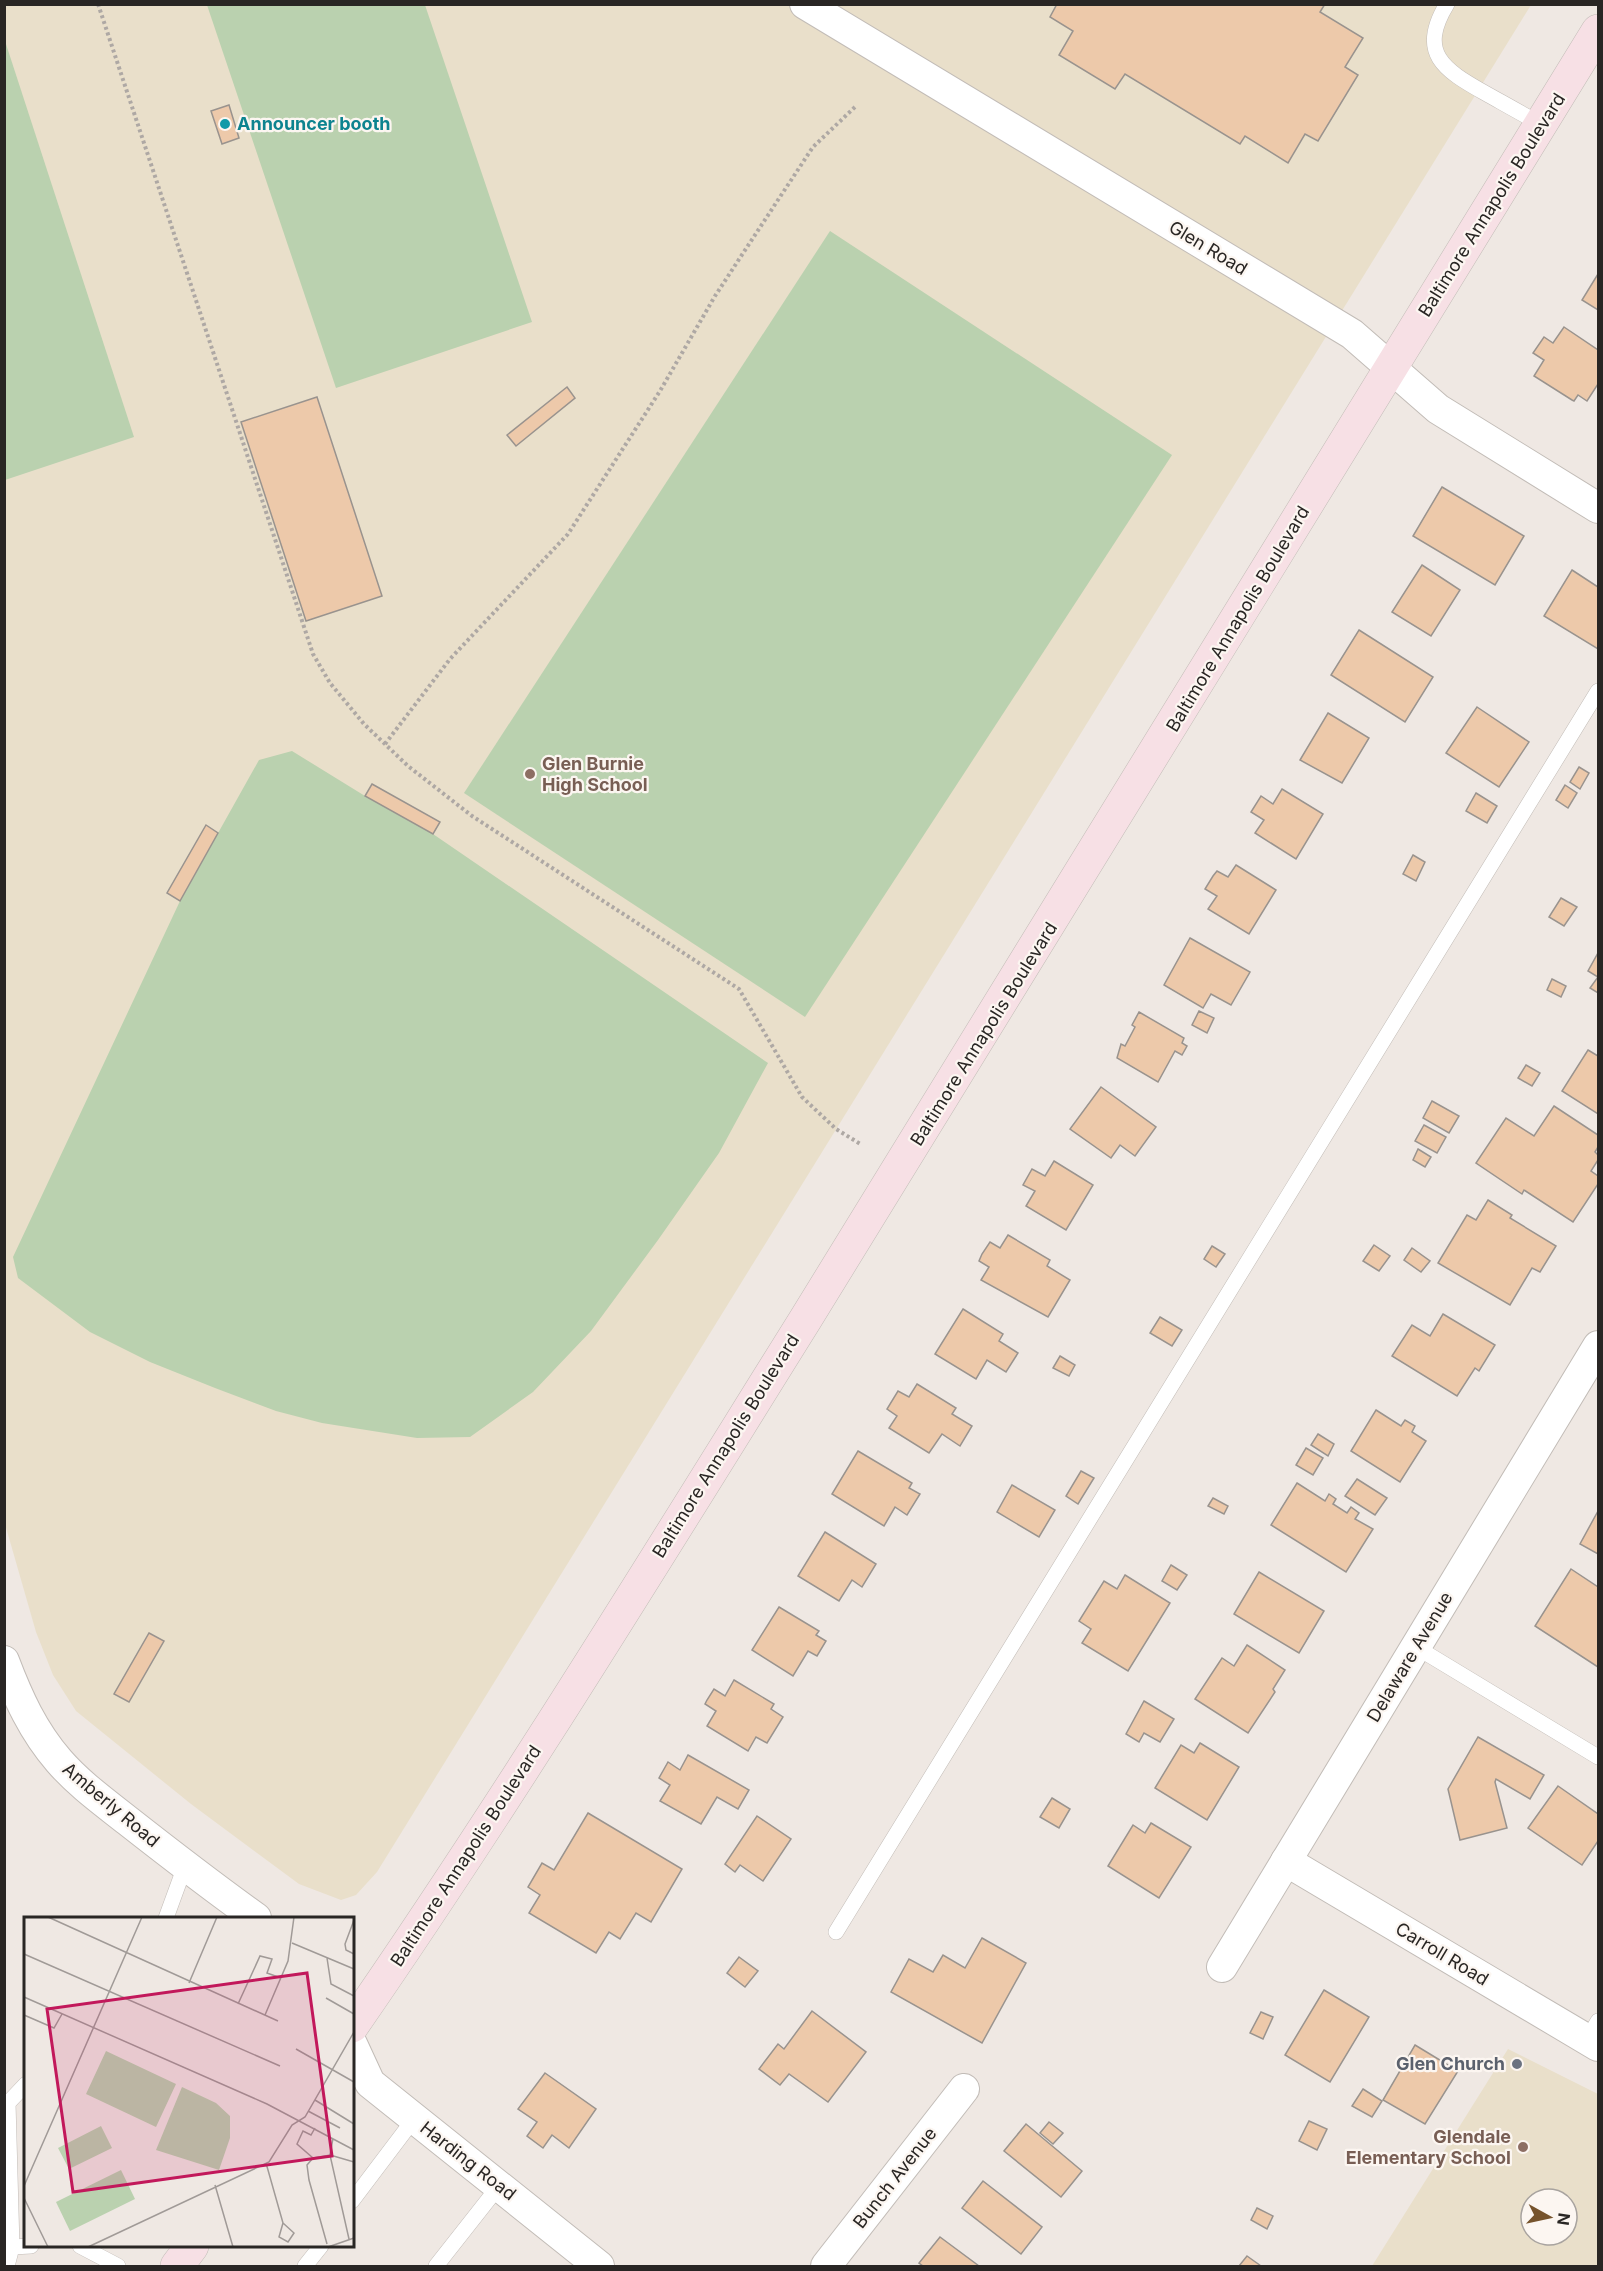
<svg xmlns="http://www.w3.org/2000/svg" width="1603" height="2271" viewBox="0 0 1603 2271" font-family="Inter,sans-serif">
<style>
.education{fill:#e9dfca;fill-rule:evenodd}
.pitch{fill:#bad1af}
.building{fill:#edc9aa;stroke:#99938e;stroke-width:1.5}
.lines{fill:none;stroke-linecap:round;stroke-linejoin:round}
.service-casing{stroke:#c2bcb7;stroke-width:16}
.minor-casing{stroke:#c2bcb7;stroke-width:32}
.secondary-casing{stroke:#c2bcb7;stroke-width:34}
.path{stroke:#aea8a4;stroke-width:4;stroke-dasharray:3 3;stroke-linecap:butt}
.service{stroke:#fff;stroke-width:15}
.minor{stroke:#fff;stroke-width:30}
.secondary{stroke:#f7e0e5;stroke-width:33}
.culture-dot{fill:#0f9aa8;stroke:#fcf6f1;stroke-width:2}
.education-dot{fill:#8d6e63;stroke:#fcf6f1;stroke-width:2}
.worship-dot{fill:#6b7280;stroke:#fcf6f1;stroke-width:2}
.labels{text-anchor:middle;stroke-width:4.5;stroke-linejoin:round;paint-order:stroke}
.culture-label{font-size:18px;font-weight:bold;fill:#0d838f;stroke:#fcf6f1;text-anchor:start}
.street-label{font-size:18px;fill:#292624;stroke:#fcf6f1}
.education-label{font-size:18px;font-weight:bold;fill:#785e54;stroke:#fcf6f1;text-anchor:start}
.worship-label{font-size:18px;font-weight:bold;fill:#5b616d;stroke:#fcf6f1;text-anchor:end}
.inset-road{fill:none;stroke:#a09a97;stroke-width:1.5}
.view{fill:#c2185b;fill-opacity:0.15;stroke:#c2185b;stroke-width:3}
.inset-edge{fill:none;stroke:#292624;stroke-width:3}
</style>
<rect width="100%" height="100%" fill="#efe8e3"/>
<g class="education">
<polygon points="4,5 1531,5 377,1872 356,1895 341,1900 299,1884 191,1804 76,1711 53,1675 36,1632 5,1524"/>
<path d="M1508 2049 1598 2094V2266H1372ZM1531 2199H1567V2235H1531Z"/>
</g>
<g class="pitch">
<polygon points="207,5 425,5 532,322 336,388"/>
<polygon points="5,41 134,437 5,480 4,480"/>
<polygon points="830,231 1172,455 805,1017 464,793"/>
<polygon points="292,751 365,796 433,834 768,1063 719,1153 658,1240 591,1331 533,1392 470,1437 417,1438 322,1423 276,1411 215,1388 150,1362 90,1332 18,1278 13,1257 180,901 259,760"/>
</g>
<g class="building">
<polygon points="1057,4 1325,4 1320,12 1363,38 1345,67 1358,75 1318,141 1305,134 1288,163 1245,136 1240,144 1125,74 1115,89 1059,55 1073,31 1050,17"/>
<polygon points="229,105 239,138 222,144 211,111"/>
<polygon points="1598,274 1598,310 1582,300"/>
<polygon points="1564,327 1598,350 1598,384 1587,401 1578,395 1574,401 1572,400 1534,376 1544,360 1533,353 1544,337 1553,343"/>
<polygon points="567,387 575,398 516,446 507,435"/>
<polygon points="317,397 382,596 306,621 241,422"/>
<polygon points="1442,487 1524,536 1495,585 1413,536"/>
<polygon points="1422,565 1460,590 1431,636 1392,612"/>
<polygon points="1572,570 1598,587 1598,649 1544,616"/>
<polygon points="1359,630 1433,677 1405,722 1331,675"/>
<polygon points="1477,707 1529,742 1499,787 1446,753"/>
<polygon points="1328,713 1369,738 1342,783 1300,760"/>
<polygon points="1579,767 1589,773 1580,789 1570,782"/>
<polygon points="372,784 440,822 433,834 365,796"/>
<polygon points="1565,785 1577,793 1568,808 1556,800"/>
<polygon points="1282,789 1323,814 1296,859 1255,833 1264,820 1251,812 1261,796 1273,804"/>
<polygon points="1476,793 1497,806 1487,823 1466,811"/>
<polygon points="206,825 218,833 180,901 167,893"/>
<polygon points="1413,855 1425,862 1416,881 1403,874"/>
<polygon points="1236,865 1276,890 1249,934 1208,909 1217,896 1205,889 1213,876 1217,871 1228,877"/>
<polygon points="1561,898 1577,907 1564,926 1549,917"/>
<polygon points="1190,938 1250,972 1231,1005 1211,994 1203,1008 1164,985"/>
<polygon points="1598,953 1598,993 1590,988 1598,977 1588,971"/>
<polygon points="1552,979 1566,986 1561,997 1547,990"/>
<polygon points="1199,1011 1214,1018 1207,1033 1192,1025"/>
<polygon points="1139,1012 1184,1038 1182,1043 1187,1046 1182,1055 1175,1051 1158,1082 1117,1058 1121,1044 1125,1046 1135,1027 1132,1025"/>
<polygon points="1588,1050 1598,1056 1598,1114 1562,1091"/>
<polygon points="1526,1065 1540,1073 1532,1086 1518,1078"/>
<polygon points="1101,1087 1156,1127 1135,1156 1120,1145 1111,1158 1070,1129"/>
<polygon points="1432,1101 1459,1116 1449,1133 1423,1118"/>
<polygon points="1554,1106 1598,1135 1598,1147 1595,1152 1598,1155 1598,1160 1591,1171 1598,1176 1598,1184 1573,1222 1524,1190 1522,1194 1476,1163 1506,1118 1534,1136"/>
<polygon points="1424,1125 1446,1137 1437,1153 1415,1141"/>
<polygon points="1418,1149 1431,1157 1425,1167 1413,1160"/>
<polygon points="1054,1161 1093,1185 1066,1230 1026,1206 1035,1191 1023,1185 1032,1169 1045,1176"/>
<polygon points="1488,1200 1512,1215 1510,1218 1556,1246 1540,1272 1532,1268 1510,1305 1438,1263 1467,1215 1476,1220"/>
<polygon points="1008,1235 1050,1260 1047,1266 1070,1280 1048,1317 981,1280 989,1267 979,1261 982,1254 990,1242 1000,1248"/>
<polygon points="1374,1245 1390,1256 1379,1271 1363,1261"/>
<polygon points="1212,1246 1225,1254 1216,1267 1204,1259"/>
<polygon points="1412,1248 1430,1261 1421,1272 1404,1260"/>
<polygon points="963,1309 1003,1334 999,1341 1018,1353 1006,1372 987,1360 976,1379 935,1354"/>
<polygon points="1443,1314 1495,1345 1479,1371 1475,1368 1457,1396 1392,1356 1412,1325 1430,1336"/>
<polygon points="1160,1317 1182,1330 1172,1346 1150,1333"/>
<polygon points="1060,1356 1075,1365 1069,1376 1053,1368"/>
<polygon points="917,1384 956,1408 952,1414 972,1426 960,1446 942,1434 929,1453 889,1428 897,1416 887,1409 898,1391 909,1397"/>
<polygon points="1376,1410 1401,1426 1405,1420 1415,1426 1412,1432 1426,1441 1400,1482 1351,1451"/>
<polygon points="1318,1434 1334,1444 1328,1456 1311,1445"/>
<polygon points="1306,1448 1323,1458 1313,1475 1296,1465"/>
<polygon points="858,1451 912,1483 909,1488 920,1494 907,1515 895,1507 884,1526 832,1494"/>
<polygon points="1081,1471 1094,1478 1078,1504 1066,1496"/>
<polygon points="1357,1479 1387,1498 1375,1515 1345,1496"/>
<polygon points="1297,1483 1325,1501 1329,1494 1336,1499 1333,1504 1347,1513 1351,1507 1359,1513 1355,1519 1373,1529 1346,1572 1271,1525"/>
<polygon points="1012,1485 1055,1510 1039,1537 997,1512"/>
<polygon points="1213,1498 1228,1506 1224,1514 1208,1506"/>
<polygon points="1598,1511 1598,1554 1580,1544"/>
<polygon points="825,1532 876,1564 862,1587 852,1580 839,1601 798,1576"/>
<polygon points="1171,1565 1187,1575 1177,1590 1162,1581"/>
<polygon points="1571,1569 1598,1587 1598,1667 1535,1626"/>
<polygon points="1259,1572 1324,1611 1299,1653 1234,1614"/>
<polygon points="1125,1575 1170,1603 1128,1671 1082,1643 1091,1629 1079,1621 1104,1581 1117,1589"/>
<polygon points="779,1607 819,1631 816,1635 826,1641 817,1656 808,1651 793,1676 752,1650"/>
<polygon points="149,1633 164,1641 129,1702 114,1694"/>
<polygon points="1247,1645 1285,1670 1273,1689 1275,1692 1248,1733 1195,1699 1222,1658 1234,1666"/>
<polygon points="734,1680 774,1704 771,1709 783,1717 767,1743 756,1737 748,1751 707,1726 716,1711 705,1704 707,1700 714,1689 725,1696"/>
<polygon points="1144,1701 1174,1719 1160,1742 1144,1733 1139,1742 1126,1734"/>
<polygon points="1478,1737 1544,1775 1530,1799 1496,1779 1495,1782 1507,1828 1460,1840 1448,1789"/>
<polygon points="1200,1743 1239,1767 1207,1820 1155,1788 1181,1745 1194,1753"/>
<polygon points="688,1755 749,1790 738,1809 717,1797 701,1824 660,1801 670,1785 659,1778 668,1762 680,1770"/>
<polygon points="1558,1786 1598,1814 1598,1841 1582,1865 1528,1828"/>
<polygon points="1052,1798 1070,1809 1059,1828 1040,1817"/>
<polygon points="588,1813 682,1869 651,1922 636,1913 620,1939 609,1932 596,1953 529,1913 540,1895 528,1887 542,1863 554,1870"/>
<polygon points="757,1816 791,1839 763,1881 740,1865 735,1872 725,1864"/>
<polygon points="1151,1823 1191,1847 1159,1898 1108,1866 1133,1825 1145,1833"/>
<polygon points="982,1938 1026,1963 982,2043 891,1992 909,1959 933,1972 943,1955 965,1968"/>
<polygon points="739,1957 758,1971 745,1987 727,1973"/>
<polygon points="1324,1990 1369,2017 1330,2082 1285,2055"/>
<polygon points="812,2011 866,2052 828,2102 789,2074 780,2085 759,2069 778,2044 784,2049"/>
<polygon points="1261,2012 1273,2017 1263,2039 1250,2033"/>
<polygon points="1415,2045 1458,2071 1425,2124 1383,2100"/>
<polygon points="545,2073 596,2109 569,2148 552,2135 543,2148 527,2136 537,2122 518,2109"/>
<polygon points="1363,2089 1382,2101 1372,2117 1352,2106"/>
<polygon points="1309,2121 1327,2129 1317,2150 1299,2141"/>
<polygon points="1049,2122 1063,2133 1053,2144 1040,2133"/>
<polygon points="1026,2124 1082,2171 1061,2197 1004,2151"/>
<polygon points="983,2181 1042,2227 1021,2254 962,2208"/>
<polygon points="1257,2208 1273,2216 1267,2229 1251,2220"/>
<polygon points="940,2237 979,2266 923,2266 919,2263"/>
<polygon points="1247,2256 1261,2266 1239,2266"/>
</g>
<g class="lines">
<defs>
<g id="service">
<path d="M1447 4C1417 53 1444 70 1485 93 1503 103 1522 114 1541 124"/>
<polyline points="1416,1647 1598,1757"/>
<polyline points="166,1918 185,1866"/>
<polyline points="836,1932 1598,691"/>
<polyline points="1587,2040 1598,2021"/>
<polyline points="352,2201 414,2119"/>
<polyline points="80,2246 118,2266"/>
<polyline points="4,2248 12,2247 8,2103 26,2084"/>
<polyline points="7,2266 12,2247 31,2246"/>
<polyline points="305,2266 321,2246"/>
<polyline points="436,2266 499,2186"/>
</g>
<g id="minor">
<polyline points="805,4 1352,334 1438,409 1598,508"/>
<path d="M4 1661C18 1698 33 1731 59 1761 79 1784 104 1802 128 1821 170 1854 213 1887 256 1918"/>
<polyline points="1286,1861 1598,2046"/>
<polyline points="1222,1967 1598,1346"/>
<polyline points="352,2044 370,2083 599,2266"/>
<polyline points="826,2266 964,2089"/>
</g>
<g id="secondary">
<path d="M352 2026C511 1796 657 1557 805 1320 1073 892 1335 461 1598 31"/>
<polyline points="177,2266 192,2246"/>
</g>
</defs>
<use href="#service" class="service-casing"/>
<use href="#minor" class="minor-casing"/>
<use href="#secondary" class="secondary-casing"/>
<g class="path">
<polyline points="98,4 313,654 330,683 364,724 408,766 472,816 739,989 802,1097 836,1129 862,1145"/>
<polyline points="385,744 450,659 568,534 660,391 715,296 774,206 813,147 856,106"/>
</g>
<use href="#service" class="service"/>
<use href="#minor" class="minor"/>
<use href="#secondary" class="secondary"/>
</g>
<circle class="culture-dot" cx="225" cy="124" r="6"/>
<g class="education-dot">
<circle cx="530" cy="774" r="6"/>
<circle cx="1523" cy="2147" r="6"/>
</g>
<circle class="worship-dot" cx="1517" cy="2064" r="6"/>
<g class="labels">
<g class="culture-label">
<text x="237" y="130">Announcer booth</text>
</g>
<g class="street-label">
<text transform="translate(1492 205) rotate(-58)" y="6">Baltimore Annapolis Boulevard</text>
<text transform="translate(1208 248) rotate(31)" y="6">Glen Road</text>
<text transform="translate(1238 619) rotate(-59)" y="6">Baltimore Annapolis Boulevard</text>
<text transform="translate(984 1034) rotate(-58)" y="6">Baltimore Annapolis Boulevard</text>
<text transform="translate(726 1446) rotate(-58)" y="6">Baltimore Annapolis Boulevard</text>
<text transform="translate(1410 1657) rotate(-59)" y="6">Delaware Avenue</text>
<text transform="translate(111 1805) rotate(40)" y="6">Amberly Road</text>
<text transform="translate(466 1856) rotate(-57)" y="6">Baltimore Annapolis Boulevard</text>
<text transform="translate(1442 1954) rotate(31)" y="6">Carroll Road</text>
<text transform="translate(468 2161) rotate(38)" y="6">Harding Road</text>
<text transform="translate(895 2178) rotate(-52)" y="6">Bunch Avenue</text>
</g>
<g class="education-label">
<text x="542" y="770">Glen Burnie<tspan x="542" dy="21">High School</tspan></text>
<text x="1511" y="2143" text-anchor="end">Glendale<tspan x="1511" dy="21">Elementary School</tspan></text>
</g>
<g class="worship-label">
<text x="1505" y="2070">Glen Church</text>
</g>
</g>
<g transform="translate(24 1917)">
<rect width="330" height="330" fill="#efe8e3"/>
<path d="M82 134 152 167 132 210 62 177ZM158 170 192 186 206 199V221L195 253 132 233ZM77 209 88 231 45 252 34 231ZM97 253 111 282 46 314 32 285Z" fill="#bad1af"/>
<path class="inset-road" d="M24 0 254 104M330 3 321 27 322 33 330 37M268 26 330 52M0 37 256 149M303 41 307 67 330 79M165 66 193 0M0 80 243 187 330 233M302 81 330 97M214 87 236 39 248 42 243 56 257 61M0 98 30 111 38 97M241 98 264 44 270 0M272 132 330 165M291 183 330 207M284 194 316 211M291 211 287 218 279 214 273 227 289 241 306 238 325 322M309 221 306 238 330 245M289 241 283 248 285 263 303 327M242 246 259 306 255 320 264 325 270 316 259 306M191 268 209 330M0 269 118 0M0 281 24 330M64 330 245 245 268 208 281 200 330 115M304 330 330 321"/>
<path class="view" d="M283 56 308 239 49 275 23 92Z"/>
<rect width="330" height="330" class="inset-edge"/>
</g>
<rect width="1603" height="2271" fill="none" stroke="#292624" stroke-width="12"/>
<g transform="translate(1549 2217) rotate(98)"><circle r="28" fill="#fcf6f1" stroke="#a8a39f" stroke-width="1.5"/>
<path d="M0-4.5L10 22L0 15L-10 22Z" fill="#76532c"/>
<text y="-9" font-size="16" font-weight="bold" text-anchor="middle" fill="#292624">N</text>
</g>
</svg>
